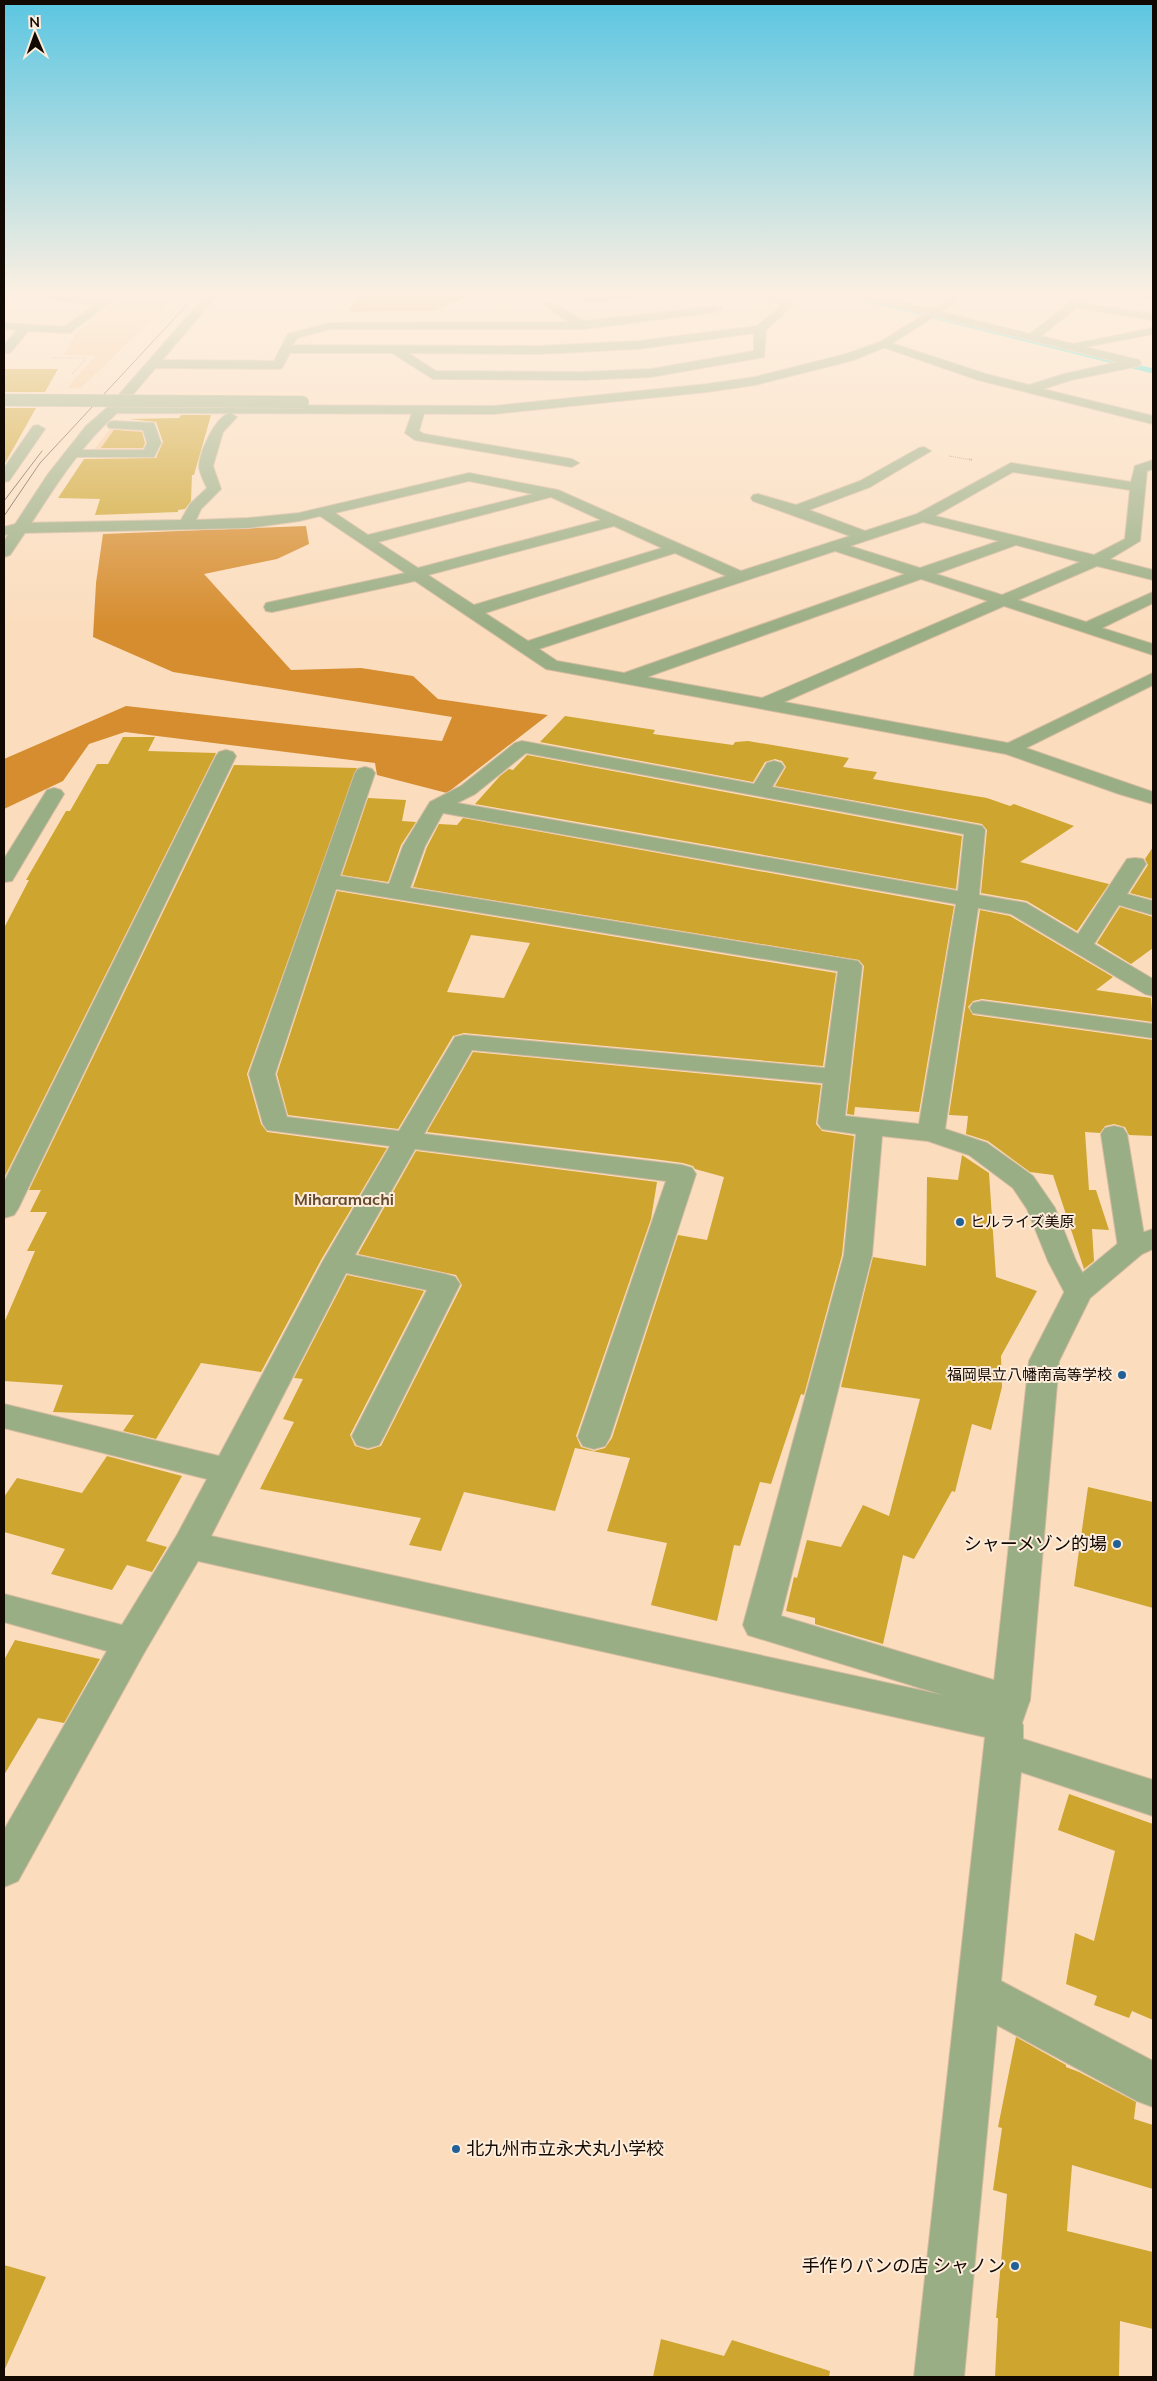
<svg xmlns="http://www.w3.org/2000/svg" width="1157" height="2381" viewBox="0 0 1157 2381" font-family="Mulish,'Noto Sans JP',sans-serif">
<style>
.green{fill:#f7ca9b}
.forest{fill:#d68d2f}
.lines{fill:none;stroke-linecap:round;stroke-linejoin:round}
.stream{stroke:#29e1d6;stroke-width:5}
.building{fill:#cea52f;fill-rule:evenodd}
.minor-casing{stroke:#d6bba0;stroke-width:2}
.tertiary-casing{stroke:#d6bba0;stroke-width:2}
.path-far1{stroke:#ae9780;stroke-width:1;stroke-dasharray:1 1;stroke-linecap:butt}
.path{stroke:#ae9780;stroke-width:2;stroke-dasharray:1 1;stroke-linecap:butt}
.minor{fill:#9aae85;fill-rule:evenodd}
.tertiary{fill:#9aae85;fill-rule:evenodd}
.tram{stroke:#5f4f40;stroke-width:1}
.tertiary-bridge-casing{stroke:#d6bba0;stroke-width:13;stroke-linecap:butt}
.tertiary-bridge{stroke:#9aae85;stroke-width:12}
.poi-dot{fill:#226197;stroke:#feecda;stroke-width:2}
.labels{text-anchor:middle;stroke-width:4;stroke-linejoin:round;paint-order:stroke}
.poi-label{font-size:15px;fill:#120902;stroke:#feecda;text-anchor:start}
.neighbourhood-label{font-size:16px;font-weight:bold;fill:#644b30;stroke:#feecda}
.near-poi-label{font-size:18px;fill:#120902;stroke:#feecda;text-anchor:end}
</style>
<rect width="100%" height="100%" fill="#fbddbe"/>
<g class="green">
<polygon points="130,293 179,293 81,388 67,388 95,356 64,355 76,333"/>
<polygon points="112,427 142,427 145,449 137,452 92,452"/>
</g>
<g class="forest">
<polygon points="360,293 476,293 436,310 351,312 349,309"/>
<polygon points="306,526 309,544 277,559 204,574 291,670 361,668 413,676 438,699 548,715 447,793 377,775 375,763 125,732 89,744 63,781 4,809 4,759 126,706 442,741 452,717 173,672 93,637 96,583 103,534"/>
</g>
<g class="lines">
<polyline class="stream" points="841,293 1153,371"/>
</g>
<g class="building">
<polygon points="4,369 58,369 45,392 4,392"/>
<polygon points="4,408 36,408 4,465"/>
<polygon points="181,415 211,415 194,475 192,475 191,501 185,509 178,510 178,512 95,515 100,499 58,498 84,459 156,458 163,442 156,422 129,419 179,418"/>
<polygon points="114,430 142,432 145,443 143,448 101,448"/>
<polygon points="565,716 655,730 653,734 733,745 735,742 748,741 849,758 843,767 877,772 873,779 987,798 1010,806 1014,804 1074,826 1020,862 1109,884 1077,931 1027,901 981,893 987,830 982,824 775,786 786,767 782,761 775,759 765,762 753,782 540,742"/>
<polygon points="123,737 155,737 148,751 216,753 4,1178 4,928 29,880 26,880 66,811 70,811 97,764 108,764"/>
<polygon points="527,755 962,836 956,889 475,804 500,776 509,769 513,770"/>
<polygon points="234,765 357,768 247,1074 261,1124 267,1132 387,1148 321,1260 261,1372 201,1363 156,1439 123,1431 134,1415 53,1412 63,1385 4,1381 4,1323 35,1251 27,1251 47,1212 30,1212 41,1190 29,1190"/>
<polygon points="368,798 406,800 402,821 416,822 401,845 388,882 342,875"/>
<polygon points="463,818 954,906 919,1112 855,1107 854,1115 847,1114 864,966 859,960 413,887 427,847 439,824 457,825"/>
<polygon points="1153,847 1153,899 1130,893 1148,865 1145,859"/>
<path d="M337 891 836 973 823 1066 464 1033 453 1036 398 1129 288 1115 277 1074ZM471 935 530 943 504 998 447 992Z"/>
<polygon points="1120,907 1153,917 1153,948 1131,964 1097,943"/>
<polygon points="980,910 1010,916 1113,977 1096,990 1151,998 1153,1022 982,999 973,1001 968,1007 973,1015 1153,1040 1153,1136 1129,1135 1125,1127 1114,1124 1105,1126 1100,1133 1085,1132 1089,1190 1096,1190 1109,1230 1092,1229 1094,1261 1084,1269 1053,1175 1030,1172 988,1141 966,1134 968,1116 949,1115"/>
<polygon points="473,1052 821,1085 816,1124 822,1131 854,1136 842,1255 804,1395 801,1394 771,1484 760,1482 740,1546 734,1545 717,1621 651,1605 667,1543 607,1531 630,1458 575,1448 555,1511 464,1492 441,1551 409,1545 421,1518 260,1489 294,1422 283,1419 303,1379 294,1378 347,1275 424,1291 350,1435 355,1446 368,1450 381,1446 462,1285 456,1275 358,1254 416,1151 657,1182 651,1219 576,1436 581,1447 594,1451 605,1448 612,1438 678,1235 707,1240 724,1177 695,1169 693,1166 683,1163 661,1160 427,1132"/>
<polygon points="962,1155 989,1173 996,1277 1037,1291 1001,1356 1002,1387 991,1430 972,1424 955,1492 952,1491 914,1559 903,1555 883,1644 815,1624 815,1618 786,1611 794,1577 797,1578 807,1540 841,1547 863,1505 889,1516 920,1399 841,1387 873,1257 926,1266 927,1177 958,1180"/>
<polygon points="107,1456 182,1476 146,1541 167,1547 152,1572 127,1565 112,1590 51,1574 65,1549 4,1532 4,1497 17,1478 82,1493"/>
<polygon points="1088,1487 1153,1502 1153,1608 1074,1586"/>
<polygon points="15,1640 100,1659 64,1723 38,1718 4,1775 4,1660"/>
<polygon points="1069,1794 1153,1824 1153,2020 1132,2011 1129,2018 1094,2005 1097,1996 1066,1984 1075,1933 1094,1941 1115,1851 1058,1830"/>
<polygon points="1016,2037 1066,2065 1066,2067 1079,2072 1136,2102 1134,2119 1153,2125 1153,2189 1072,2165 1067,2231 1153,2252 1153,2329 1120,2321 1119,2377 995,2377 998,2318 996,2318 1007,2194 993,2190 1002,2128 998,2127"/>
<polygon points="4,2265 46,2277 4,2371"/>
<polygon points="661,2339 724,2356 732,2340 830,2371 829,2377 653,2377"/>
</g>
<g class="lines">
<defs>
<g id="minor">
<polygon points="24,293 52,293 101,300 110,293 122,293 70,333 28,331 10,353 4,353 4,345 17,330 4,329 4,323 64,327 94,305 29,296"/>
<polygon points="620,293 661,293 656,296 587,302 582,299 587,296"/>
<path d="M765 293H773L793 305 766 330 764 357 651 377 583 380 433 379 392 353H290L282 368 278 369 152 368 146 364 152 360 274 361 288 334 330 323 569 322 545 306 544 304 549 301 584 321 716 306 722 309 716 312 584 329H330L297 338 293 345 539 346 638 341 757 326 781 306 765 297ZM754 333V351L651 369 583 372 436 371 408 353 539 354 638 349Z"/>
<polygon points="849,293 866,293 1030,334 1082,293 1092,294 1083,303 1153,314 1153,320 1076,308 1041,336 1073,344 1153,328 1153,334 1085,347 1139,360 1141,363 1139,366 1071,380 1043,389 1153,416 1153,424 978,380 880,346 878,344 880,342 888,342 986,374 1029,385 1064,374 1118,362 850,295"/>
<polygon points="1126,293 1153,293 1153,299 1131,296"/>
<polygon points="419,406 425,410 419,431 424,434 572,459 579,463 572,467 415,440 405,433 413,410"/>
<path d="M230 413 237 417 223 432 213 466 221 489 201 509 196 520 248 518 299 513 469 473 558 490 741 571 850 536 753 501 751 498 753 495 758 494 796 505 860 481 919 448 924 447 931 451 870 487 809 510 865 531 917 514 1011 463 1131 482 1135 466 1153 460V469L1147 471 1140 541 1110 559 1153 570V580L1097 566 1018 600 1086 622 1153 592V603L1102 628 1153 644V655L1004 606 784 702 1008 743 1153 673V685L1026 748 1153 792V804L1119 794 1006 754 546 669 415 581 272 612 266 611 264 607 266 603 405 573 320 516 299 521 248 528 19 533 4 535V527L19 523 181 520 190 504 207 488C204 482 199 472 199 466 200 451 215 417 230 413ZM1013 472 1130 490 1125 539 1094 555 935 516ZM469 481 533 494 368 535 335 513ZM551 497 601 520 418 568 378 542ZM923 522 999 541 920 568 850 546ZM614 526 662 548 474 605 428 575ZM1016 545 1080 562 1002 595 936 574ZM835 551 905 574 624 673 557 661 539 649ZM675 553 726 576 528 641 485 613ZM921 579 988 601 762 698 647 677Z"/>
<polygon points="114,421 154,423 161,443 154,457 66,457 64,454 71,450 144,450 147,443 143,430 109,428 107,425 109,422"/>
<polygon points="38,425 45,429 9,481 4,482 4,468 33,426"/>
<path d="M522 741 754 784 767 763 774 761 781 763 784 767 772 787 982 826 985 830 979 895 1026 903 1078 934 1127 859 1135 858 1143 859 1146 864 1127 894 1153 901V915L1119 905 1094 944 1153 979V996L1145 994 1011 914 978 908 945 1129 987 1143 1033 1176 1055 1208 1076 1261 1093 1292 1088 1299 1078 1302 1068 1299 1048 1261 1027 1209 1013 1188 969 1155 928 1141 882 1136 872 1255 781 1616 1024 1689 1030 1700 1024 1711 1017 1714 1023 1725V1739L1153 1780V1816L1021 1772 1001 1981 1153 2061V2107L1137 2101 997 2025 964 2377H914L985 1737 198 1561 144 1653 18 1881 4 1887V1830L107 1651 4 1622V1594L122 1625 177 1535 207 1479 4 1428V1404L219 1456 323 1261 390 1146 267 1130 263 1124 249 1074 355 773 358 769 365 767 372 769 375 773 340 876 389 884 403 846 430 802 461 786 515 743ZM526 753 964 834 958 891 457 803 475 794ZM443 813 956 904 919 1124 845 1116 862 966 858 961 410 888 425 846ZM336 889 838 971 825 1068 464 1035 455 1037 452 1042 399 1131 287 1117 275 1074ZM472 1050 823 1083 818 1123 822 1129 856 1134 844 1255 743 1625 748 1635 943 1695 211 1536 346 1273 427 1290 352 1436 357 1445 368 1448 379 1445 384 1436 460 1284 455 1277 445 1274 355 1255 415 1149 666 1181 578 1437 583 1446 594 1449 605 1446 610 1437 696 1174 692 1168 682 1165 424 1134Z"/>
<polygon points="226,750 233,752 236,756 18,1209 14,1215 4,1218 4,1182 216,756 219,752"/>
<polygon points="54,788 61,790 64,794 15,876 12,881 4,882 4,859 47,790"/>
<polygon points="982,1001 1153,1024 1153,1038 973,1013 970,1008 973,1003"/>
<polygon points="1114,1126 1123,1128 1127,1134 1146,1247 1142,1254 1132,1257 1122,1254 1118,1247 1101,1134 1105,1128"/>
</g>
<g id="tertiary">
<path d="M208 293H219L124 405 494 406 707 384 755 377 846 354 880 342 959 293H971L888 346 854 360 755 385 707 392 494 414 117 413C72 453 44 506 10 555L4 557V541L48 474 86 426 109 406Z"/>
<polygon points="1153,1229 1153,1249 1142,1254 1090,1298 1059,1361 1030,1700 1017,1737 1004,1741 991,1737 985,1725 992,1700 1029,1361 1068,1285 1122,1240"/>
</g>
</defs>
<use href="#minor" class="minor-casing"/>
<use href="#tertiary" class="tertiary-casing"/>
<g class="path-far1">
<polyline points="51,358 87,358"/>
<polyline points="72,374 87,358"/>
<polyline points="949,456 972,460"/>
</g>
<polyline class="path" points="969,459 972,460"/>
<use href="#minor" class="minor"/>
<use href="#tertiary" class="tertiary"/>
<g class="tram">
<polyline points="4,501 42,451"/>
<polyline points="4,516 40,463 198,293"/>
</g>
<defs>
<polyline id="tertiary-bridge" points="4,400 303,402"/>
</defs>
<use href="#tertiary-bridge" class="tertiary-bridge-casing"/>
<use href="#tertiary-bridge" class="tertiary-bridge"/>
</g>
<linearGradient id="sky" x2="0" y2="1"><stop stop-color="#5bc6e1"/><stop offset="0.47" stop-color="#fdf0e2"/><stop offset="1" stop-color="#fdf0e2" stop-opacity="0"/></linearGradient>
<rect width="1157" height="626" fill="url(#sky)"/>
<g class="poi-dot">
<circle cx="960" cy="1222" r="5"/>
<circle cx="1122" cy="1375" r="5"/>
<circle cx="1117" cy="1544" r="5"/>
<circle cx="456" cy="2149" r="5"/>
<circle cx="1015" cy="2266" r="5"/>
</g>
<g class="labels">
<g class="poi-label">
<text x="970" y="1227">ヒルライズ美原</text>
<text x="1112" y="1380" text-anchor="end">福岡県立八幡南高等学校</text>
</g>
<g class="neighbourhood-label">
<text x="344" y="1205">Miharamachi</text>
</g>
<g class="near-poi-label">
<text x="1107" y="1550">シャーメゾン的場</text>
<text x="466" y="2155" text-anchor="start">北九州市立永犬丸小学校</text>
<text x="1005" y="2272">手作りパンの店 シャノン</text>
</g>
</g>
<rect width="1157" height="2381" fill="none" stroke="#120902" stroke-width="10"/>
<g transform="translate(35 35) rotate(358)" stroke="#feecda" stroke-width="4" paint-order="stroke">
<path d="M0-4L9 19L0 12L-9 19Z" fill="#120902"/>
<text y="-8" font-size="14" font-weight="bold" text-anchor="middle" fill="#120902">N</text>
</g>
</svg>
